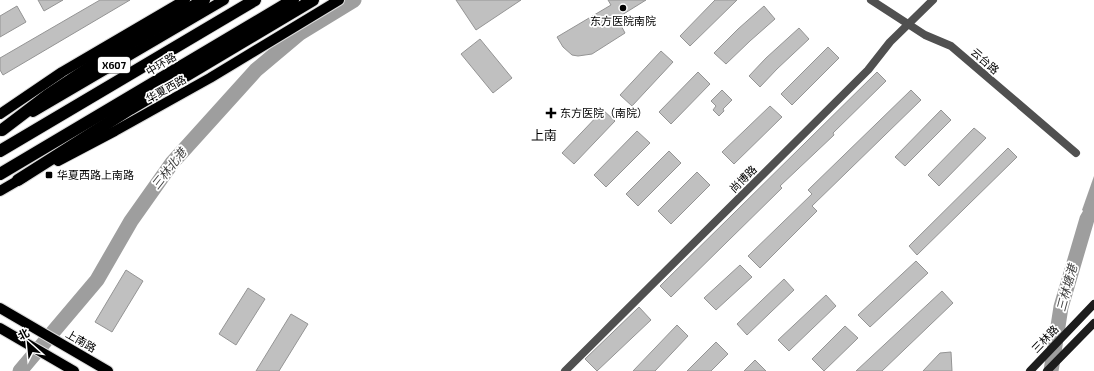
<svg xmlns="http://www.w3.org/2000/svg" width="1094" height="371" viewBox="0 0 1094 371" font-family="'Exo 2','Noto Sans SC',sans-serif">
<style>
.water{fill:#9e9e9e}
.lines{fill:none;stroke-linecap:round;stroke-linejoin:round}
.river{stroke:#9e9e9e;stroke-width:15}
.building{fill:#c0c0c0;stroke:#949494}
.primary-casing{stroke:#dbdbdb;stroke-width:12}
.highway-casing{stroke:#dbdbdb;stroke-width:14}
.street{stroke:#505050;stroke-width:8}
.secondary{stroke:#1d1d1d;stroke-width:8}
.primary{stroke:#000;stroke-width:10}
.highway{stroke:#000;stroke-width:12}
.poi-dot{fill:#000;stroke:#fff;stroke-width:1.5}
.labels{text-anchor:middle;stroke-width:3.5;stroke-linejoin:round;paint-order:stroke}
.shield{fill:#fff;stroke:#4c4c4c;stroke-width:1}
.shield-label{font-size:10px;font-weight:bold;fill:#000}
.poi-label{font-size:11px;fill:#000;stroke:#fff;text-anchor:start}
.street-label{font-size:11px;fill:#000;stroke:#fff}
.water-label{font-size:12px;font-style:italic;fill:#3f3f3f;stroke:#fff}
.quarter-label{font-size:13px;fill:#000;stroke:#fff}
</style>
<rect width="100%" height="100%" fill="#fff"/>
<polygon class="water" points="1094,176 1094,220 1082,210"/>
<g class="lines">
<g class="river">
<polyline points="20,371 97,280 131,221 172,163 256,70 300,33 354,0"/>
<polyline points="1051,371 1061,307 1087,219 1094,207"/>
</g>
</g>
<g class="building">
<polygon points="38,0 63,0 44,11"/>
<polygon points="100,0 130,0 3,75 0,70 0,58"/>
<polygon points="456,0 521,0 476,30"/>
<polygon points="608,0 646,0 617,18 625,33 592,54 578,56 572,55 563,47 557,37 611,5"/>
<polygon points="715,0 737,0 690,46 680,36"/>
<polygon points="17,6 26,22 0,37 0,16"/>
<polygon points="764,6 775,19 750,41 726,64 714,53 738,29"/>
<polygon points="799,28 809,39 777,69 760,87 749,76 766,58"/>
<polygon points="480,39 512,78 493,93 461,54"/>
<polygon points="828,47 839,58 792,105 781,94"/>
<polygon points="661,51 673,62 632,106 620,95"/>
<polygon points="698,72 710,84 671,124 659,112"/>
<polygon points="877,72 886,81 833,133 834,135 780,186 782,188 671,297 660,286"/>
<polygon points="722,90 732,100 723,109 724,111 719,116 713,110 716,106 711,101"/>
<polygon points="911,90 921,100 812,206 817,211 760,268 748,256 812,194 808,190"/>
<polygon points="770,106 782,117 734,164 722,152"/>
<polygon points="603,110 615,121 574,164 562,153"/>
<polygon points="941,110 951,120 905,166 895,157"/>
<polygon points="974,128 986,138 939,186 928,175"/>
<polygon points="637,131 650,143 606,187 594,175"/>
<polygon points="1008,148 1017,157 917,255 909,246"/>
<polygon points="669,151 681,163 638,206 626,194"/>
<polygon points="697,172 710,185 671,224 658,211"/>
<polygon points="916,261 928,273 870,327 858,315"/>
<polygon points="740,265 752,277 716,310 704,298"/>
<polygon points="126,270 143,281 112,332 95,322"/>
<polygon points="784,279 794,290 747,335 737,324"/>
<polygon points="248,288 265,299 236,345 219,334"/>
<polygon points="942,291 953,303 882,371 856,371"/>
<polygon points="826,295 836,306 789,351 778,340"/>
<polygon points="639,307 651,320 597,371 585,359"/>
<polygon points="291,314 308,324 279,371 256,371"/>
<polygon points="677,325 688,336 655,371 633,371"/>
<polygon points="845,326 858,338 824,371 812,359"/>
<polygon points="716,342 728,354 711,371 687,371"/>
<polygon points="951,352 952,371 923,371 940,353"/>
<polygon points="755,360 766,371 744,371"/>
</g>
<g class="lines">
<defs>
<g id="primary">
<polyline points="33,112 224,0"/>
<polyline points="0,114 62,72 185,0"/>
<polyline points="58,161 115,131 210,78 339,0"/>
<polyline points="0,191 24,177"/>
<polyline points="0,308 108,371"/>
<polyline points="0,328 74,371"/>
</g>
<g id="highway">
<polyline points="2,130 48,95 98,62 204,0"/>
<polyline points="0,151 255,0"/>
<polyline points="0,174 293,0"/>
<polyline points="18,180 130,109 313,0"/>
</g>
</defs>
<use href="#primary" class="primary-casing"/>
<use href="#highway" class="highway-casing"/>
<g class="street">
<polyline points="871,0 925,35 951,46 1076,153"/>
<polyline points="565,371 868,70 890,42 933,0"/>
</g>
<g class="secondary">
<polyline points="1030,371 1094,304"/>
<polyline points="1047,371 1094,323"/>
</g>
<use href="#primary" class="primary"/>
<use href="#highway" class="highway"/>
</g>
<g class="poi-dot">
<circle cx="623" cy="8" r="4"/>
<path d="M549 107h4v4h4v4h-4v4h-4v-4h-4v-4h4z"/>
<rect x="45" y="171" width="8" height="8" rx="2"/>
</g>
<g class="labels">
<rect class="shield" x="98" y="57" width="32" height="16" rx="3"/>
<g class="shield-label">
<text x="114" y="69">X607</text>
</g>
<g class="poi-label">
<text x="623" y="25" text-anchor="middle">东方医院南院</text>
<text x="560" y="117">东方医院（南院）</text>
<text x="57" y="179">华夏西路上南路</text>
</g>
<g class="street-label">
<text transform="translate(985 61) rotate(41)" y="4">云台路</text>
<text transform="translate(161 64) rotate(-31)" y="4">中环路</text>
<text transform="translate(166 89) rotate(-29)" y="4">华夏西路</text>
<text transform="translate(743 179) rotate(-45)" y="4">尚博路</text>
<text transform="translate(1045 339) rotate(-46)" y="4">三林路</text>
<text transform="translate(81 341) rotate(30)" y="4">上南路</text>
</g>
<g class="water-label">
<text transform="translate(169 169) rotate(-52)" y="4">三林北港</text>
<text transform="translate(1067 288) rotate(-75)" y="4">三林塘港</text>
</g>
<g class="quarter-label">
<text x="544" y="140">上南</text>
</g>
</g>
<g transform="translate(28 343) rotate(333)" stroke="#ffffff" stroke-width="3" paint-order="stroke">
<path d="M0-3L7 15L0 10L-7 15Z" fill="#000000"/>
<text y="-6" font-size="11" font-weight="bold" text-anchor="middle" fill="#000000">北</text>
</g>
</svg>
